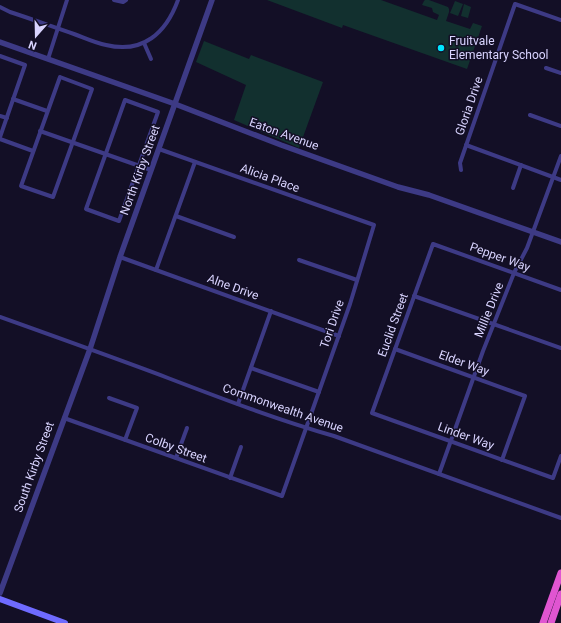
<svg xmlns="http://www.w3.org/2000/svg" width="561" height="623" viewBox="0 0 561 623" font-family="Roboto,sans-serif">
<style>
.green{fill:#12302f}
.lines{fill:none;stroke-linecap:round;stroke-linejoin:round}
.minor{stroke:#3d3a85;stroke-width:4}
.tertiary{stroke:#3d3a85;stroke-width:5.5}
.secondary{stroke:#6f6bff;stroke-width:6}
.trunk{stroke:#e055d1;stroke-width:7}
.poi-dot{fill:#00e5ff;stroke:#130f26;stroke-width:1.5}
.labels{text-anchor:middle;stroke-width:3;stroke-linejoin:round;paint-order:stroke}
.poi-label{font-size:12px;fill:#d9d4ff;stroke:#130f26;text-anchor:start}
.street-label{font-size:12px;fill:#d9d4ff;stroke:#130f26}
</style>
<rect width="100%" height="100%" fill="#130f26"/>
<g class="green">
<polygon points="267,0 381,0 437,20 439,15 433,12 432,8 422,5 424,1 425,0 429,0 448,7 449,9 449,12 446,21 470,29 473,23 482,26 467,69 343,25 342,28"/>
<polygon points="455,1 463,4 458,16 450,13"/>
<polygon points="464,4 471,7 468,18 461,16"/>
<polygon points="204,41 249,59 251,55 323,82 299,148 234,120 246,85 196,62"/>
</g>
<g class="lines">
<g class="minor">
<polyline points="114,0 123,2 126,0"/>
<path d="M0 7 10 12C32 19 53 27 74 34 85 38 95 43 106 45 143 54 166 33 178 0"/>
<polyline points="144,43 151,59"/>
<polyline points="0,56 25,65 0,137"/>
<polyline points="48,59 67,0"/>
<polyline points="546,68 561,73"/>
<polygon points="60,77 92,89 53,197 21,186"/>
<polyline points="13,99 47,111"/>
<polygon points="125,100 158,112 119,221 86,209"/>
<polyline points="530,115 561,126"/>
<polyline points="0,116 7,118"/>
<polyline points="40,131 151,170"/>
<polyline points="0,139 33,151"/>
<polyline points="466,145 561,180"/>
<polyline points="461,170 460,163 515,4 561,20"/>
<polyline points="513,188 521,165"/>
<polyline points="176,216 234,237"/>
<polyline points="120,257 339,336"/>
<polyline points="299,260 357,280"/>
<polyline points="156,270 195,162"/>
<polyline points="561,290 433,244 372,413 553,478 561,456"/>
<polyline points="414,296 561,348"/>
<path d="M0 317C56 337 112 357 168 378 223 399 278 420 334 436L561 518"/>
<polyline points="395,349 525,396 502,460"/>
<polyline points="251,368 319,392"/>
<polyline points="109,398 137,408 125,440"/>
<polyline points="238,404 271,311"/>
<polyline points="64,418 282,496 350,304 374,225 159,149"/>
<polyline points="176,458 187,428"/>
<polyline points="439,474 483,351 514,273 527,248 561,156"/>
<polyline points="230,478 241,447"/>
</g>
<g class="tertiary">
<polyline points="0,42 175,104 281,145 398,187 429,195 561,242"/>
<polyline points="0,593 90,349 120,257 212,0"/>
</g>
<polyline class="secondary" points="0,599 65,623"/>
<g class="trunk">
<polyline points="543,623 561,573"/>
<polyline points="551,623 561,594"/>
</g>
</g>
<circle class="poi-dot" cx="441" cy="48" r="4"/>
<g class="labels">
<g class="poi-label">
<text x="449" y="45">Fruitvale<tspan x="449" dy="14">Elementary School</tspan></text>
</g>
<g class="street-label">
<text transform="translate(469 106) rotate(-71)" y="4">Gloria Drive</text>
<text transform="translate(284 134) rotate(20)" y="4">Eaton Avenue</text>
<text transform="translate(140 170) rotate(-70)" y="4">North Kirby Street</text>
<text transform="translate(270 178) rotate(20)" y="4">Alicia Place</text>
<text transform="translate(500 257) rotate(20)" y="4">Pepper Way</text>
<text transform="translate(233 287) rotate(20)" y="4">Alne Drive</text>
<text transform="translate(489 310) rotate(-68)" y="4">Millie Drive</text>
<text transform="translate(332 324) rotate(-71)" y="4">Tori Drive</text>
<text transform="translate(393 325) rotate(-70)" y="4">Euclid Street</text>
<text transform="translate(464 363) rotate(20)" y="4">Elder Way</text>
<text transform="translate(283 408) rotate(19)" y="4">Commonwealth Avenue</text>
<text transform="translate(466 436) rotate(20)" y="4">Linder Way</text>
<text transform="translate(176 448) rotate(20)" y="4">Colby Street</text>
<text transform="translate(34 467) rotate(-70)" y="4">South Kirby Street</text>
</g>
</g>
<g transform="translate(36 36) rotate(200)" stroke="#130f26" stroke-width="3" paint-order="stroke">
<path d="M0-3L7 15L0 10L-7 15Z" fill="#d9d4ff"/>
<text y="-6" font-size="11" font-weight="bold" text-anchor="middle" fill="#d9d4ff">N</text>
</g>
</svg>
